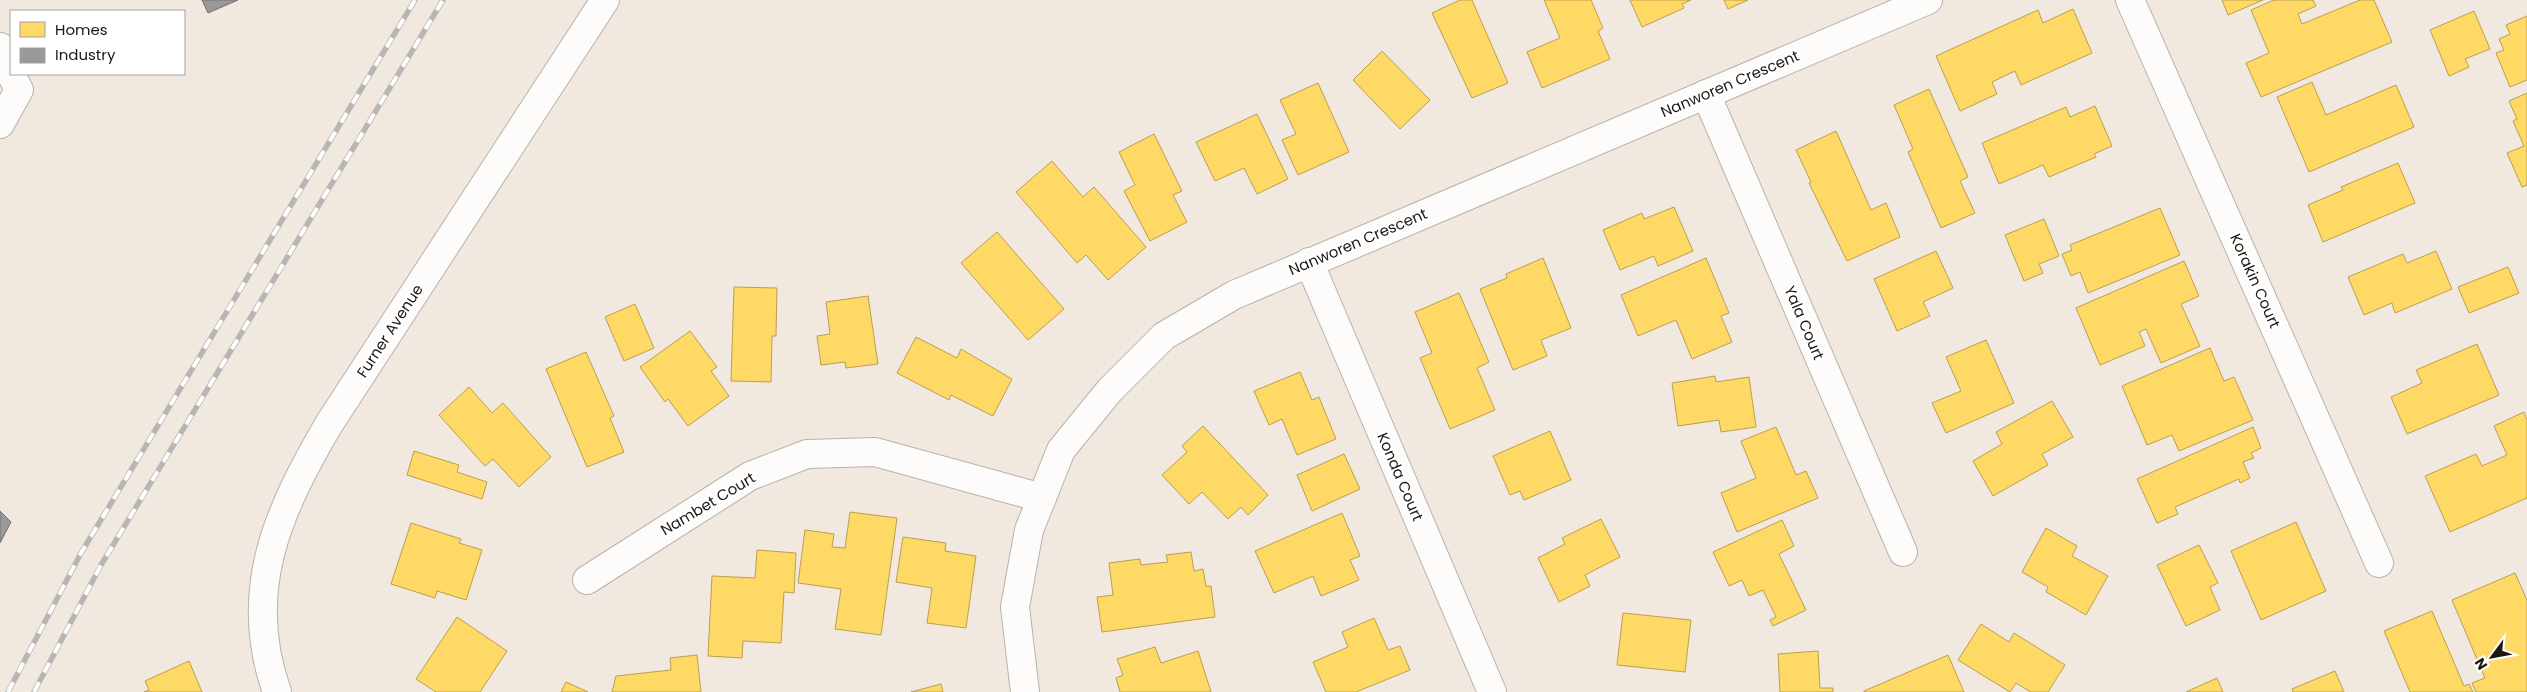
<svg xmlns="http://www.w3.org/2000/svg" width="2527" height="692" viewBox="0 0 2527 692" font-family="Poppins,sans-serif">
<style>
.homes{fill:#ffd966;stroke:#bb9f4d}
.industry{fill:#999;stroke:#747270}
.lines{fill:none;stroke-linecap:round;stroke-linejoin:round}
.street-casing{stroke:#b8b2ab;stroke-width:30}
.secondary-casing{stroke:#b8b2ab;stroke-width:30}
.street{stroke:#fdfcfa;stroke-width:28}
.secondary{stroke:#fdfcfa;stroke-width:28}
.rail-casing{stroke:#b8b6b5;stroke-width:5.5}
.rail{stroke:#fff;stroke-width:4;stroke-dasharray:11;stroke-linecap:butt}
.labels{text-anchor:middle;stroke-width:5;stroke-linejoin:round;paint-order:stroke}
.street-label{font-size:15px;fill:#1c1712;stroke:#fff}
</style>
<rect width="100%" height="100%" fill="#f1e8e0"/>
<g class="homes">
<polygon points="1460,0 1472,0 1508,83 1472,98 1432,13"/>
<polygon points="1544,0 1591,0 1603,28 1598,31 1610,59 1542,88 1527,52 1560,38"/>
<polygon points="1630,0 1691,0 1682,4 1684,8 1642,27"/>
<polygon points="1724,0 1748,0 1728,9"/>
<polygon points="2222,0 2263,0 2228,15"/>
<polygon points="2274,0 2313,0 2316,6 2298,14 2302,24 2360,0 2374,0 2392,42 2261,97 2246,63 2269,53 2251,10"/>
<polygon points="2073,9 2092,53 2021,85 2015,71 1992,82 1997,94 1960,111 1936,56 2038,10 2043,23"/>
<polygon points="2474,11 2490,49 2465,59 2469,67 2449,76 2430,30"/>
<polygon points="2527,16 2527,80 2510,87 2496,53 2504,50 2499,39 2510,34 2506,25"/>
<polygon points="1382,51 1430,100 1400,129 1353,80"/>
<polygon points="2312,82 2326,115 2396,85 2414,127 2309,172 2277,97"/>
<polygon points="1318,83 1349,152 1298,175 1282,140 1296,134 1280,100"/>
<polygon points="1929,89 1968,177 1960,181 1975,213 1941,228 1908,152 1913,149 1894,105"/>
<polygon points="2527,93 2527,185 2522,187 2507,153 2524,146 2513,121 2517,119 2509,101"/>
<polygon points="2095,106 2112,146 2094,154 2096,157 2049,177 2043,165 1999,184 1982,143 2066,107 2070,117"/>
<polygon points="1257,114 1288,179 1257,194 1244,168 1215,181 1196,142"/>
<polygon points="1836,131 1871,210 1886,203 1900,237 1847,261 1809,183 1811,182 1796,150"/>
<polygon points="1154,134 1182,191 1173,195 1187,222 1150,241 1124,191 1135,185 1119,152"/>
<polygon points="1052,161 1083,197 1094,187 1146,247 1108,280 1086,255 1077,263 1016,192"/>
<polygon points="2398,163 2415,203 2323,242 2308,205 2343,190 2341,187"/>
<polygon points="1674,207 1693,251 1658,266 1654,256 1620,270 1603,230 1642,213 1644,219"/>
<polygon points="2160,208 2180,255 2088,293 2080,272 2071,276 2062,254 2072,250 2070,245"/>
<polygon points="2044,219 2059,256 2039,264 2043,273 2024,281 2005,235"/>
<polygon points="997,232 1064,309 1028,340 961,263"/>
<polygon points="1936,251 1953,288 1923,302 1930,316 1897,331 1874,279"/>
<polygon points="2436,251 2452,289 2395,313 2392,303 2364,315 2348,277 2403,254 2407,263"/>
<polygon points="1543,258 1571,328 1541,340 1547,356 1513,370 1480,289 1507,278 1506,274"/>
<polygon points="1706,258 1729,313 1721,316 1732,342 1692,359 1676,320 1638,336 1621,295"/>
<polygon points="2184,261 2199,296 2181,304 2200,346 2161,363 2146,329 2139,332 2145,346 2100,365 2076,308"/>
<polygon points="2508,267 2519,293 2469,313 2458,287"/>
<polygon points="734,287 777,288 776,336 772,336 771,382 731,381"/>
<polygon points="1459,293 1489,362 1477,368 1495,410 1450,429 1420,358 1432,353 1415,312"/>
<polygon points="868,296 878,364 846,368 845,362 821,365 817,336 830,334 826,302"/>
<polygon points="635,304 654,348 624,361 605,317"/>
<polygon points="690,331 717,367 711,371 729,396 688,426 668,399 665,402 640,367"/>
<polygon points="916,337 957,358 961,349 1012,379 993,416 951,395 949,400 897,373"/>
<polygon points="1986,340 2014,403 1946,433 1932,403 1961,391 1946,357"/>
<polygon points="2477,344 2499,395 2407,434 2391,397 2422,383 2416,370"/>
<polygon points="2210,348 2224,381 2234,377 2253,420 2179,451 2172,435 2147,445 2122,386"/>
<polygon points="586,352 614,416 610,418 624,452 587,467 546,369"/>
<polygon points="1300,372 1312,400 1319,397 1336,439 1297,455 1282,419 1269,425 1254,391"/>
<polygon points="1715,376 1716,382 1749,377 1756,427 1721,432 1719,420 1678,426 1672,383"/>
<polygon points="469,387 492,413 503,403 551,457 519,487 493,459 485,466 439,415"/>
<polygon points="2052,401 2073,437 2042,454 2048,465 1993,496 1973,461 2002,444 1996,432"/>
<polygon points="2524,412 2527,420 2527,498 2450,532 2425,476 2476,454 2482,466 2507,455 2494,426"/>
<polygon points="1203,426 1268,495 1248,515 1241,507 1228,519 1202,492 1189,504 1162,475 1187,452 1182,446"/>
<polygon points="1776,427 1796,475 1806,471 1818,498 1737,532 1721,493 1756,478 1741,441"/>
<polygon points="2253,427 2261,448 2251,453 2254,458 2243,462 2250,478 2240,483 2239,479 2175,507 2178,514 2157,523 2137,479"/>
<polygon points="1550,431 1571,480 1524,500 1520,491 1510,495 1493,456"/>
<polygon points="414,451 459,465 457,472 487,482 482,499 407,475"/>
<polygon points="1344,454 1360,489 1312,511 1297,475"/>
<polygon points="850,512 897,518 881,635 835,629 841,589 798,583 805,530 834,534 832,547 845,548"/>
<polygon points="1342,513 1360,556 1350,560 1359,580 1321,596 1313,576 1274,593 1255,551"/>
<polygon points="1601,519 1620,557 1585,575 1590,586 1559,602 1538,558 1565,544 1562,538"/>
<polygon points="1782,520 1794,546 1779,554 1806,610 1773,626 1770,620 1776,617 1763,590 1749,596 1742,580 1729,586 1713,552"/>
<polygon points="2296,522 2326,591 2261,620 2231,551"/>
<polygon points="411,523 461,539 459,543 482,550 466,600 437,591 435,598 391,584"/>
<polygon points="2046,528 2077,546 2072,556 2108,576 2086,615 2046,592 2048,587 2022,572"/>
<polygon points="903,537 946,543 945,551 976,556 966,628 927,623 932,588 896,582"/>
<polygon points="2199,545 2218,583 2210,587 2220,610 2186,626 2157,565"/>
<polygon points="757,550 796,553 794,593 784,592 781,643 743,641 742,658 708,656 712,576 755,578"/>
<polygon points="1191,552 1194,571 1203,569 1206,586 1211,586 1215,617 1102,632 1097,597 1113,595 1109,563 1140,559 1141,565 1168,562 1166,555"/>
<polygon points="2515,573 2527,600 2527,692 2476,692 2472,683 2485,678 2452,600"/>
<polygon points="2432,611 2464,686 2469,684 2473,692 2410,692 2384,631"/>
<polygon points="1623,613 1691,620 1685,672 1617,665"/>
<polygon points="457,617 507,651 480,692 436,692 416,679"/>
<polygon points="1374,618 1388,650 1400,646 1410,670 1356,692 1326,692 1313,662 1348,647 1342,632"/>
<polygon points="1981,624 2009,642 2014,633 2065,665 2048,692 2031,692 2016,683 2010,692 1958,660"/>
<polygon points="1155,647 1161,663 1198,651 1211,692 1120,692 1116,678 1123,675 1117,659"/>
<polygon points="1818,651 1820,688 1833,688 1833,692 1780,692 1778,654"/>
<polygon points="697,655 701,692 612,692 616,676 671,670 670,658"/>
<polygon points="1948,655 1964,692 1864,692 1864,691"/>
<polygon points="189,661 202,692 144,692 149,690 145,681"/>
<polygon points="2335,671 2344,692 2293,692 2292,689"/>
<polygon points="2217,678 2223,692 2186,692"/>
<polygon points="566,682 588,692 561,692"/>
<polygon points="941,684 943,692 911,692"/>
</g>
<g class="industry">
<polygon points="202,0 238,0 208,13"/>
<polygon points="0,511 11,522 0,543"/>
</g>
<g class="lines">
<defs>
<g id="street">
<polyline points="2130,0 2379,563"/>
<polyline points="0,47 11,73"/>
<polyline points="1706,94 1903,552"/>
<polyline points="0,124 19,90 11,74"/>
<polyline points="1309,262 1492,692"/>
<polyline points="587,580 750,476 807,454 875,452 1042,498"/>
<polyline points="1025,692 1015,607 1029,530 1061,450 1110,390 1164,336 1234,295 1928,0"/>
</g>
<path id="secondary" d="M277 692C241 591 278 511 329 424L605 0"/>
</defs>
<use href="#street" class="street-casing"/>
<use href="#secondary" class="secondary-casing"/>
<use href="#street" class="street"/>
<use href="#secondary" class="secondary"/>
<defs>
<g id="rail">
<polyline points="8,692 81,553 415,0"/>
<polyline points="34,692 101,565 443,0"/>
</g>
</defs>
<use href="#rail" class="rail-casing"/>
<use href="#rail" class="rail"/>
</g>
<g class="labels">
<g class="street-label">
<text transform="translate(1730 84) rotate(-23)" y="5">Nanworen Crescent</text>
<text transform="translate(1358 242) rotate(-23)" y="5">Nanworen Crescent</text>
<text transform="translate(2255 281) rotate(66)" y="5">Korakin Court</text>
<text transform="translate(1804 323) rotate(67)" y="5">Yala Court</text>
<text transform="translate(390 331) rotate(-57)" y="5">Furner Avenue</text>
<text transform="translate(1400 477) rotate(67)" y="5">Konda Court</text>
<text transform="translate(708 504) rotate(-31)" y="5">Nambet Court</text>
</g>
</g>
<rect x="10" y="10" width="175" height="65" fill="#ffffff" stroke="#a4a2a0"/>
<rect x="20" y="22" width="25" height="15" fill="#ffd966" stroke="#a4a2a0"/>
<text x="55" y="35" font-size="15" fill="#1c1712">Homes</text>
<rect x="20" y="48" width="25" height="15" fill="#999999" stroke="#a4a2a0"/>
<text x="55" y="60" font-size="15" fill="#1c1712">Industry</text>
<g transform="translate(2492 657) rotate(238)" stroke="#ffffff" stroke-width="4" paint-order="stroke">
<path d="M0-4L9 19L0 12L-9 19Z" fill="#1c1712"/>
<text y="-8" font-size="14" font-weight="bold" text-anchor="middle" fill="#1c1712">N</text>
</g>
</svg>
